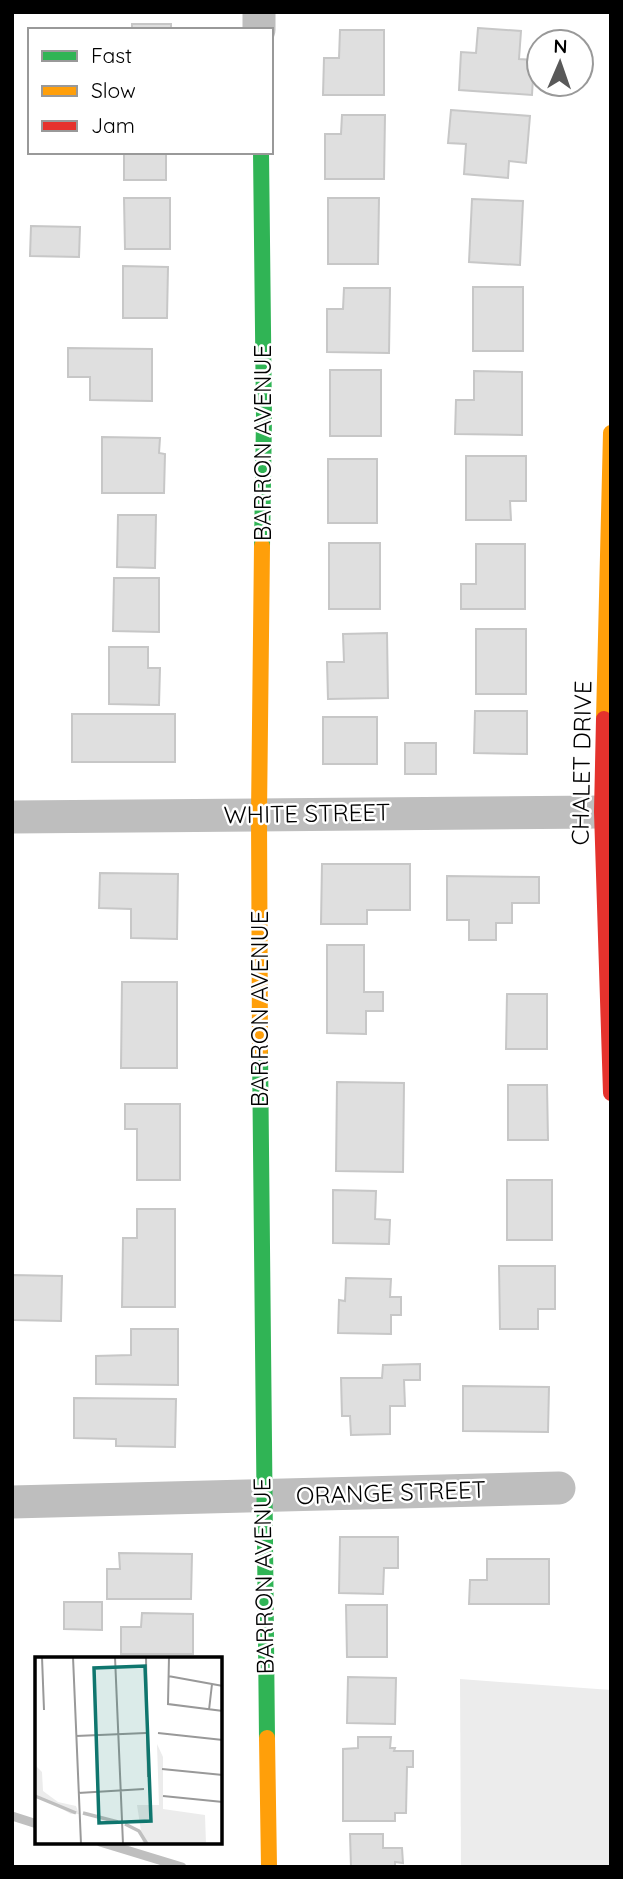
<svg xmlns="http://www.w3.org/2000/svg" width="623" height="1879" viewBox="0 0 623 1879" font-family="Quicksand,sans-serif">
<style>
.green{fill:#ececec}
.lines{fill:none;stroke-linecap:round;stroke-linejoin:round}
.stream{stroke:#bfbfbf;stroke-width:9}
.building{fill:#dfdfdf;stroke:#c7c7c7;stroke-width:2}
.street{stroke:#bebebe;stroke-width:33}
.fast{stroke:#30b455;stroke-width:16}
.slow{stroke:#ff9f0a;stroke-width:16}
.jam{stroke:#e5322d;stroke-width:16}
.labels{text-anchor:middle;stroke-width:5;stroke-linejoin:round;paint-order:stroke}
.street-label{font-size:24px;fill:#000;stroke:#fff}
.inset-river{fill:none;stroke:#bfbfbf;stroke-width:3.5}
.inset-road{fill:none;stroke:#999;stroke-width:2}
.view{fill:#0f766e;fill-opacity:0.15;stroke:#0f766e;stroke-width:3.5}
.inset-edge{fill:none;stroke:#000;stroke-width:3.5}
</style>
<rect width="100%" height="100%" fill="#fff"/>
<polygon class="green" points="460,1679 611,1690 611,1867 461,1867"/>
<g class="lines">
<g class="stream">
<polyline points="12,1816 37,1824"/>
<polyline points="100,1842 182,1867"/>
</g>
</g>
<g class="building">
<rect x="132" y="24" width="39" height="6"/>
<polygon points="478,28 521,31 519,59 534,60 532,95 459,90 461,52 476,53"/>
<polygon points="340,30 384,30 384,95 323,95 324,58 339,58"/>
<polygon points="451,110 530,116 526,163 509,161 508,178 464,174 466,144 448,143"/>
<polygon points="342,115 385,115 384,179 325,179 325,134 341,134"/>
<rect x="124" y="152" width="42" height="28"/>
<polygon points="124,198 170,198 170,249 125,249"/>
<polygon points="328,198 379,198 378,264 328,264"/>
<polygon points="472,199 523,201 520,265 469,262"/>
<polygon points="31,226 80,227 79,257 30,256"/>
<polygon points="123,266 168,267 167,318 123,318"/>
<rect x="473" y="287" width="50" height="64"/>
<polygon points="344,288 390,288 389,353 327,352 327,309 343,309"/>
<polygon points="68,348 152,349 152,401 90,400 90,377 68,377"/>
<rect x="330" y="370" width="51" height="66"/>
<polygon points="474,371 522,372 522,435 455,434 456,400 474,400"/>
<polygon points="102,437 160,438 159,453 165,454 164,493 102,493"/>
<polygon points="466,456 526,456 526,501 510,501 511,520 466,520"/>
<rect x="328" y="459" width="49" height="64"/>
<polygon points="118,515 156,515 155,568 117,567"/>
<rect x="329" y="543" width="51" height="66"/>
<polygon points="476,544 525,544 525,609 461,609 461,584 476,584"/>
<polygon points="114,578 159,578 159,632 113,631"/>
<rect x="476" y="629" width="50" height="65"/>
<polygon points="387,633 388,698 328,699 327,662 344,662 343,634"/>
<polygon points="109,647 148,647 148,668 160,668 159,705 109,704"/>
<polygon points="475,711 527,711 527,754 474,753"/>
<rect x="72" y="714" width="103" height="48"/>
<rect x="323" y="717" width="54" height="47"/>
<rect x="405" y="743" width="31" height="31"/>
<polygon points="322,864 410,864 410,910 367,910 367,924 321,924"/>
<polygon points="100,873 178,874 177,939 131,938 131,909 99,908"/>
<polygon points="447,876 539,877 539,903 512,903 512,923 496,923 496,940 469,940 469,920 447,920"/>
<polygon points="327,945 364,945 364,992 383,992 383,1011 366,1011 366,1034 327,1033"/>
<polygon points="122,982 177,982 177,1068 121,1068"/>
<polygon points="507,994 547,994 547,1049 506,1049"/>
<polygon points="337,1082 404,1083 403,1172 336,1171"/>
<polygon points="508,1085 547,1085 548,1140 508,1140"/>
<polygon points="125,1104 180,1104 180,1180 137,1180 137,1129 125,1129"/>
<rect x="507" y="1180" width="45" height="60"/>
<polygon points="333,1190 376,1191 375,1219 390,1220 389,1244 333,1243"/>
<polygon points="137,1209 175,1209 175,1307 122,1307 123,1238 137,1238"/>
<polygon points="499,1266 555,1266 555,1309 538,1309 538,1329 500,1329"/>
<polygon points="13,1275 62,1276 61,1321 13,1320"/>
<polygon points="346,1278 391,1279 390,1297 401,1297 401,1315 391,1315 391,1334 338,1333 339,1300 345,1301"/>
<polygon points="131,1329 178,1329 178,1385 96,1384 96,1356 131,1355"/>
<polygon points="420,1364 420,1380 404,1380 405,1406 390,1406 390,1434 351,1435 350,1416 342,1416 341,1378 382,1378 383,1365"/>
<polygon points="463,1386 549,1387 548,1432 463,1431"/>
<polygon points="74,1398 176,1399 175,1447 116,1446 116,1439 74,1438"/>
<polygon points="340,1537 398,1537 398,1568 384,1568 383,1594 339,1593"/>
<polygon points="119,1553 192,1554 191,1599 107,1599 107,1569 120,1569"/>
<polygon points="487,1559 549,1559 549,1604 469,1604 470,1580 487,1580"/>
<polygon points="64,1602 102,1602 102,1630 64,1629"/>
<polygon points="346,1605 387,1605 387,1657 347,1657"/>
<polygon points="142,1613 193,1614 193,1654 121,1654 121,1627 141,1627"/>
<polygon points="348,1677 396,1678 395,1724 347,1723"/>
<polygon points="358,1737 391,1737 390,1748 395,1748 394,1751 413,1751 413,1767 407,1767 406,1813 395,1813 395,1821 343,1821 343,1749 358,1748"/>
<polygon points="350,1834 383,1834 383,1848 402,1848 403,1863 395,1862 395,1867 351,1867"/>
</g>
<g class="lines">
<g class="street">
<polyline points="259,12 259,30"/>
<polyline points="12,817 602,812"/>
<polyline points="12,1502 559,1488"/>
</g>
<g class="fast">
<polyline points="261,152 264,418 262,546"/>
<polyline points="260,1051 267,1738"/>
</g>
<g class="slow">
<polyline points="604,719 611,433"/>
<polyline points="260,1051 259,814 262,546"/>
<polyline points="267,1738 269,1867"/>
</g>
<polyline class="jam" points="604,719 602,812 611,1093"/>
</g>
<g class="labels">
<g class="street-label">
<text transform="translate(263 443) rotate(-90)" y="8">BARRON AVENUE</text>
<text transform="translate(582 763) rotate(-89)" y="8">CHALET DRIVE</text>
<text transform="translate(307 814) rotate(-1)" y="8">WHITE STREET</text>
<text transform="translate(260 1009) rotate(-90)" y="8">BARRON AVENUE</text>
<text transform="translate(391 1493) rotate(-2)" y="8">ORANGE STREET</text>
<text transform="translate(264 1576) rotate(-91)" y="8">BARRON AVENUE</text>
</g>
</g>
<g transform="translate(35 1657)">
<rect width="187" height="187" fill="#fff"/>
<path d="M122 87 128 100V152L170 158 171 187H108L102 148H124ZM0 108 7 115 8 134 23 145 41 149 44 157H36L0 137Z" fill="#ececec"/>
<path class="inset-river" d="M0 139 41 156M48 156 83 165M90 167 104 174 112 187"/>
<path class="inset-road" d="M7 0 9 53M38 0 46 187M80 0 88 187M111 0 113 120M134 0 133 47 188 54M133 19 188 29M174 53 177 27M123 76 188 83M41 79 111 76M127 112 188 118M43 136 109 132M128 139 188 145"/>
<path class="view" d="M110 9 116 164 64 166 59 11Z"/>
<rect width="187" height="187" class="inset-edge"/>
</g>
<rect width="623" height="1879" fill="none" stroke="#000000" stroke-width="28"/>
<rect x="28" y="28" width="245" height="126" fill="#ffffff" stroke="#999999" stroke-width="2"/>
<rect x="42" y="51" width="35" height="10" fill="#30b455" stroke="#999999" stroke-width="2"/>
<text x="91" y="63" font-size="21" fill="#000000">Fast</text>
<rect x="42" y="86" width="35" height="10" fill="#ff9f0a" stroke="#999999" stroke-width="2"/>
<text x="91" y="98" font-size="21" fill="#000000">Slow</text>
<rect x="42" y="121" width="35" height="10" fill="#e5322d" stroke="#999999" stroke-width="2"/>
<text x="91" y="133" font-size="21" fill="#000000">Jam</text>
<g transform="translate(560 63) rotate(2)"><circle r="33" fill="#ffffff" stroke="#999999" stroke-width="2"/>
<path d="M0-5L12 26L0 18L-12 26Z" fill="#595959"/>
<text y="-10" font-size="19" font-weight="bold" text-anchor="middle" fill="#000000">N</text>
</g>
</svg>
